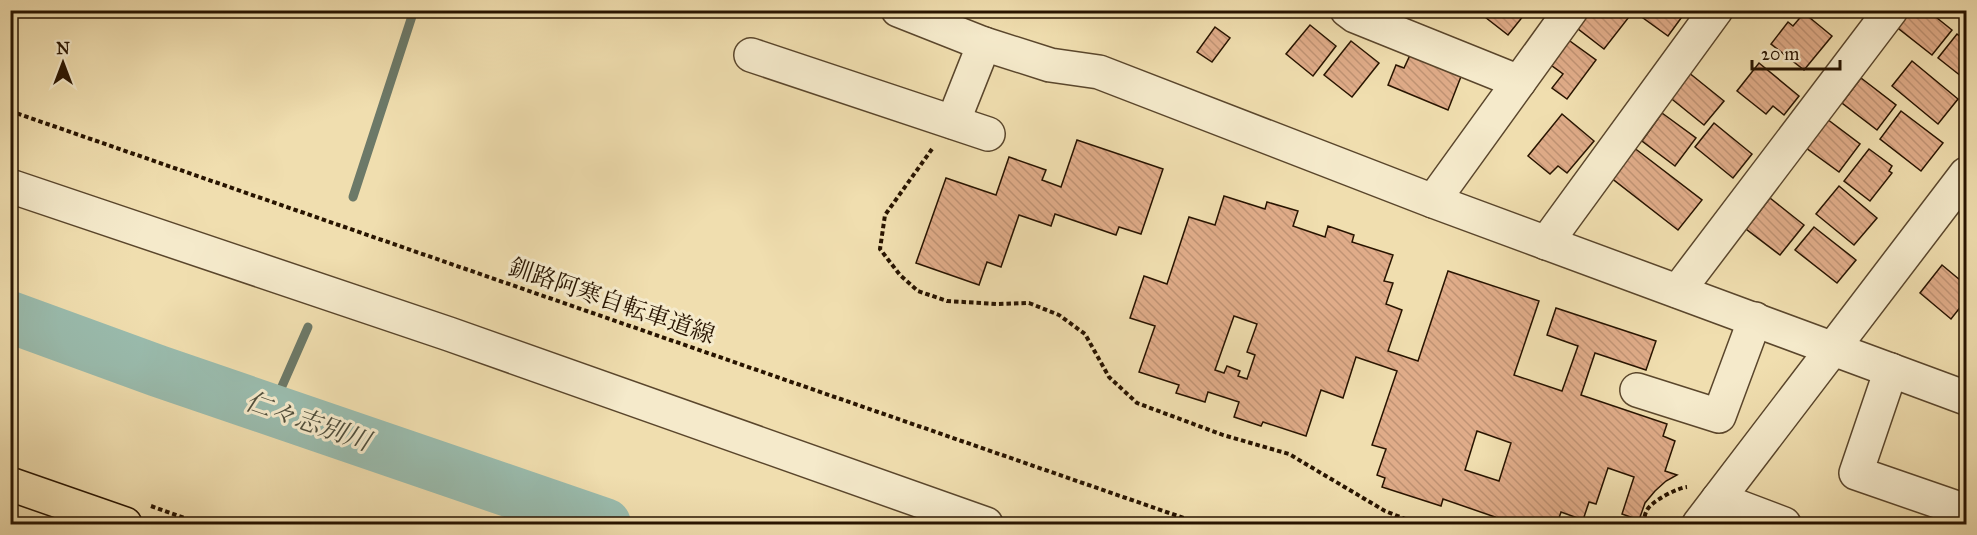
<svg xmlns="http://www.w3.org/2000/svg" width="1977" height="535" viewBox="0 0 1977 535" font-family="'IM FELL Great Primer','Noto Serif JP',serif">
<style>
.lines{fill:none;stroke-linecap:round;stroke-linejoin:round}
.stream{stroke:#6c7968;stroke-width:9}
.river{stroke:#9abcae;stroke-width:52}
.building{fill:url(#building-back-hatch);stroke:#281400;stroke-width:1.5;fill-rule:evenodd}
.minor-casing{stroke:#5a462c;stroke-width:36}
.major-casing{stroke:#281400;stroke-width:36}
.path{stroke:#281400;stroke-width:4;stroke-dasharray:4.5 3;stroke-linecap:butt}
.minor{stroke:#f5eacb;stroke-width:33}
.major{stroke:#f0deaf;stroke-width:33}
.labels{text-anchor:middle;stroke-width:6;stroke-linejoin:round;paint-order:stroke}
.street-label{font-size:24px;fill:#281400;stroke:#f5eacb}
.water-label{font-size:26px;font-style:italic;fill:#504f3d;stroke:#f5eacb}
</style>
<defs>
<pattern id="building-back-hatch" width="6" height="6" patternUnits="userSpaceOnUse" patternTransform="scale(1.5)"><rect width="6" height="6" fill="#e0ac89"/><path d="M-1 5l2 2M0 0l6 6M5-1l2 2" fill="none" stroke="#c09374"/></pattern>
</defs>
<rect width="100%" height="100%" fill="#f0deaf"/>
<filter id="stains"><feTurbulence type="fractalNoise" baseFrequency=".00333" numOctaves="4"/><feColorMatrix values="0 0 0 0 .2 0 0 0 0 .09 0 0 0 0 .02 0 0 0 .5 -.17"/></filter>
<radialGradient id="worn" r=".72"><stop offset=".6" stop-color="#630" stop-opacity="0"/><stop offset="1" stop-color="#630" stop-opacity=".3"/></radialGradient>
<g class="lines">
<g class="stream">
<polyline points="353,197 414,10"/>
<polyline points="272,409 308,327"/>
</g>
<polyline class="river" points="10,317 158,371 605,524"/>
</g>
<g class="building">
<polygon points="1476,10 1528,10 1508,35"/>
<polygon points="1585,10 1620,10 1629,17 1604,49 1573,25"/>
<polygon points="1642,10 1687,10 1668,36 1639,15"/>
<polygon points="1905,10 1927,10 1952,30 1932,55 1894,25"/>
<polygon points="1804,13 1832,36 1804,70 1771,44 1788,22 1793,26"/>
<polygon points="1310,25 1336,46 1313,76 1286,54"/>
<polygon points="1215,27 1230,38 1212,62 1197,52"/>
<polygon points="1957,34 1966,41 1966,80 1938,58"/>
<polygon points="1563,36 1596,60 1567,99 1552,88 1563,74 1544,60"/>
<polygon points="1351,41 1379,63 1352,97 1324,75"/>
<polygon points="1411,53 1462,74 1448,110 1388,85 1396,65 1404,68"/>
<polygon points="1912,61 1958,99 1938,124 1892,86"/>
<polygon points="1759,63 1799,96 1784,115 1773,106 1766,114 1737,91"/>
<polygon points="1688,72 1724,101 1704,125 1668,96"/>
<polygon points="1861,78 1896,105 1877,130 1842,103"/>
<polygon points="1901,111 1943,143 1921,171 1880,139"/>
<polygon points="1662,113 1696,138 1675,166 1642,141"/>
<polygon points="1562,114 1594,141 1567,173 1558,166 1550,174 1528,156"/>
<polygon points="1823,116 1860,144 1839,172 1802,145"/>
<polygon points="1714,123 1752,154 1733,178 1695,147"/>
<polygon points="1077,140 1163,169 1141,234 1119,227 1116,235 1055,214 1051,226 1019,215 1001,267 987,262 979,285 916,263 946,178 996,195 1009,157 1046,170 1042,180 1061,187"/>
<polygon points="1633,147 1702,200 1678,230 1610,177"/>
<polygon points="1869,149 1892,166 1889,171 1892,173 1870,201 1844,181"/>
<polygon points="1839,186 1877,218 1854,245 1816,214"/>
<path d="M1224 196 1265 209 1267 202 1298 211 1293 226 1325 237 1328 226 1354 235 1352 242 1393 255 1384 281 1393 283 1386 304 1402 310 1388 351 1418 361 1448 271 1539 301 1514 375 1562 391 1578 346 1547 335 1556 308 1656 341 1646 370 1595 353 1581 395 1667 424 1663 436 1675 441 1665 471 1677 475 1666 481 1655 491 1645 503 1639 520 1622 514 1634 477 1608 468 1596 504 1589 502 1583 520 1561 512 1557 524H1492L1495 517 1443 499 1441 506 1382 487 1385 478 1377 475 1386 449 1372 445 1397 371 1356 357 1343 398 1321 390 1306 436 1263 422 1261 426 1234 417 1239 402 1208 392 1205 402 1176 393 1179 385 1139 372 1155 326 1130 318 1144 276 1167 284 1189 217 1215 225ZM1234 316 1257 324 1247 352 1255 355 1247 379 1238 376 1240 371 1227 366 1224 373 1215 370ZM1477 431 1511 443 1499 481 1465 470Z"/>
<polygon points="1770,198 1804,225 1780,255 1746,229"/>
<polygon points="1814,227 1856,260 1837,283 1795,250"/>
<polygon points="1942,265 1966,285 1966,300 1951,319 1920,293"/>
</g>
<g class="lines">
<defs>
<g id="minor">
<polyline points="898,10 984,44 1050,65 1099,72 1433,201 1966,398"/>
<polyline points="1347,10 1355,16 1519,82"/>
<polyline points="751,55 988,134"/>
<polyline points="953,122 984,44"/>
<polyline points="10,186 449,334 986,524"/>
<polyline points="1433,201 1571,10"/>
<polyline points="1546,243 1716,10"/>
<polyline points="1678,291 1891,10"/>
<polyline points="1891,370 1856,473 1966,511"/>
<polyline points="1637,390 1719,416 1755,319"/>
<polyline points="1718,499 1784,524"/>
<polyline points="1699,524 1966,174"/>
</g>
<polyline id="major" points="10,484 125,524"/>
</defs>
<use href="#minor" class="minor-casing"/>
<use href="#major" class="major-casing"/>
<g class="path">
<polyline points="10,111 1201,524"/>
<polyline points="932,149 885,215 880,249 900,275 918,291 947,301 997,304 1029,303 1059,315 1085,334 1109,377 1137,403 1223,435 1289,454 1385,511 1418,524"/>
<polyline points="151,506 201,524"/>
<path d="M1643 524C1644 520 1645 513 1647 510 1652 501 1677 488 1687 487"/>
</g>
<use href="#minor" class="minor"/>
<use href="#major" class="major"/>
</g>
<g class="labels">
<g class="street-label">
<text transform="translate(612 301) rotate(19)" y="8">釧路阿寒自転車道線</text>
</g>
<g class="water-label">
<text transform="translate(308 421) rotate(19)" y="9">仁々志別川</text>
</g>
</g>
<rect width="1977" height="535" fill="none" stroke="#f0deaf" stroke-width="36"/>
<rect x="12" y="12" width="1953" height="511" fill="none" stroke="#281400" stroke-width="3"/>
<rect x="18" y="18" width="1941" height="499" fill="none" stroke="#281400" stroke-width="1.5"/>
<g transform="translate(63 63)" stroke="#f5eacb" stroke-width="4.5" paint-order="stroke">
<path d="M0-4.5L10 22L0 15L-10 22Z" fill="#281400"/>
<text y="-9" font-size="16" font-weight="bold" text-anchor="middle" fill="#281400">N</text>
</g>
<path d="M1752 60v9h88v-9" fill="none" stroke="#281400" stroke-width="3"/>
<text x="1761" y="60" font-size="18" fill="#281400" stroke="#f5eacb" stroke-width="4.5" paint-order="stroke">20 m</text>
<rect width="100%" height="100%" filter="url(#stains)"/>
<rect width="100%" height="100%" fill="url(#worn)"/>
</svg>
